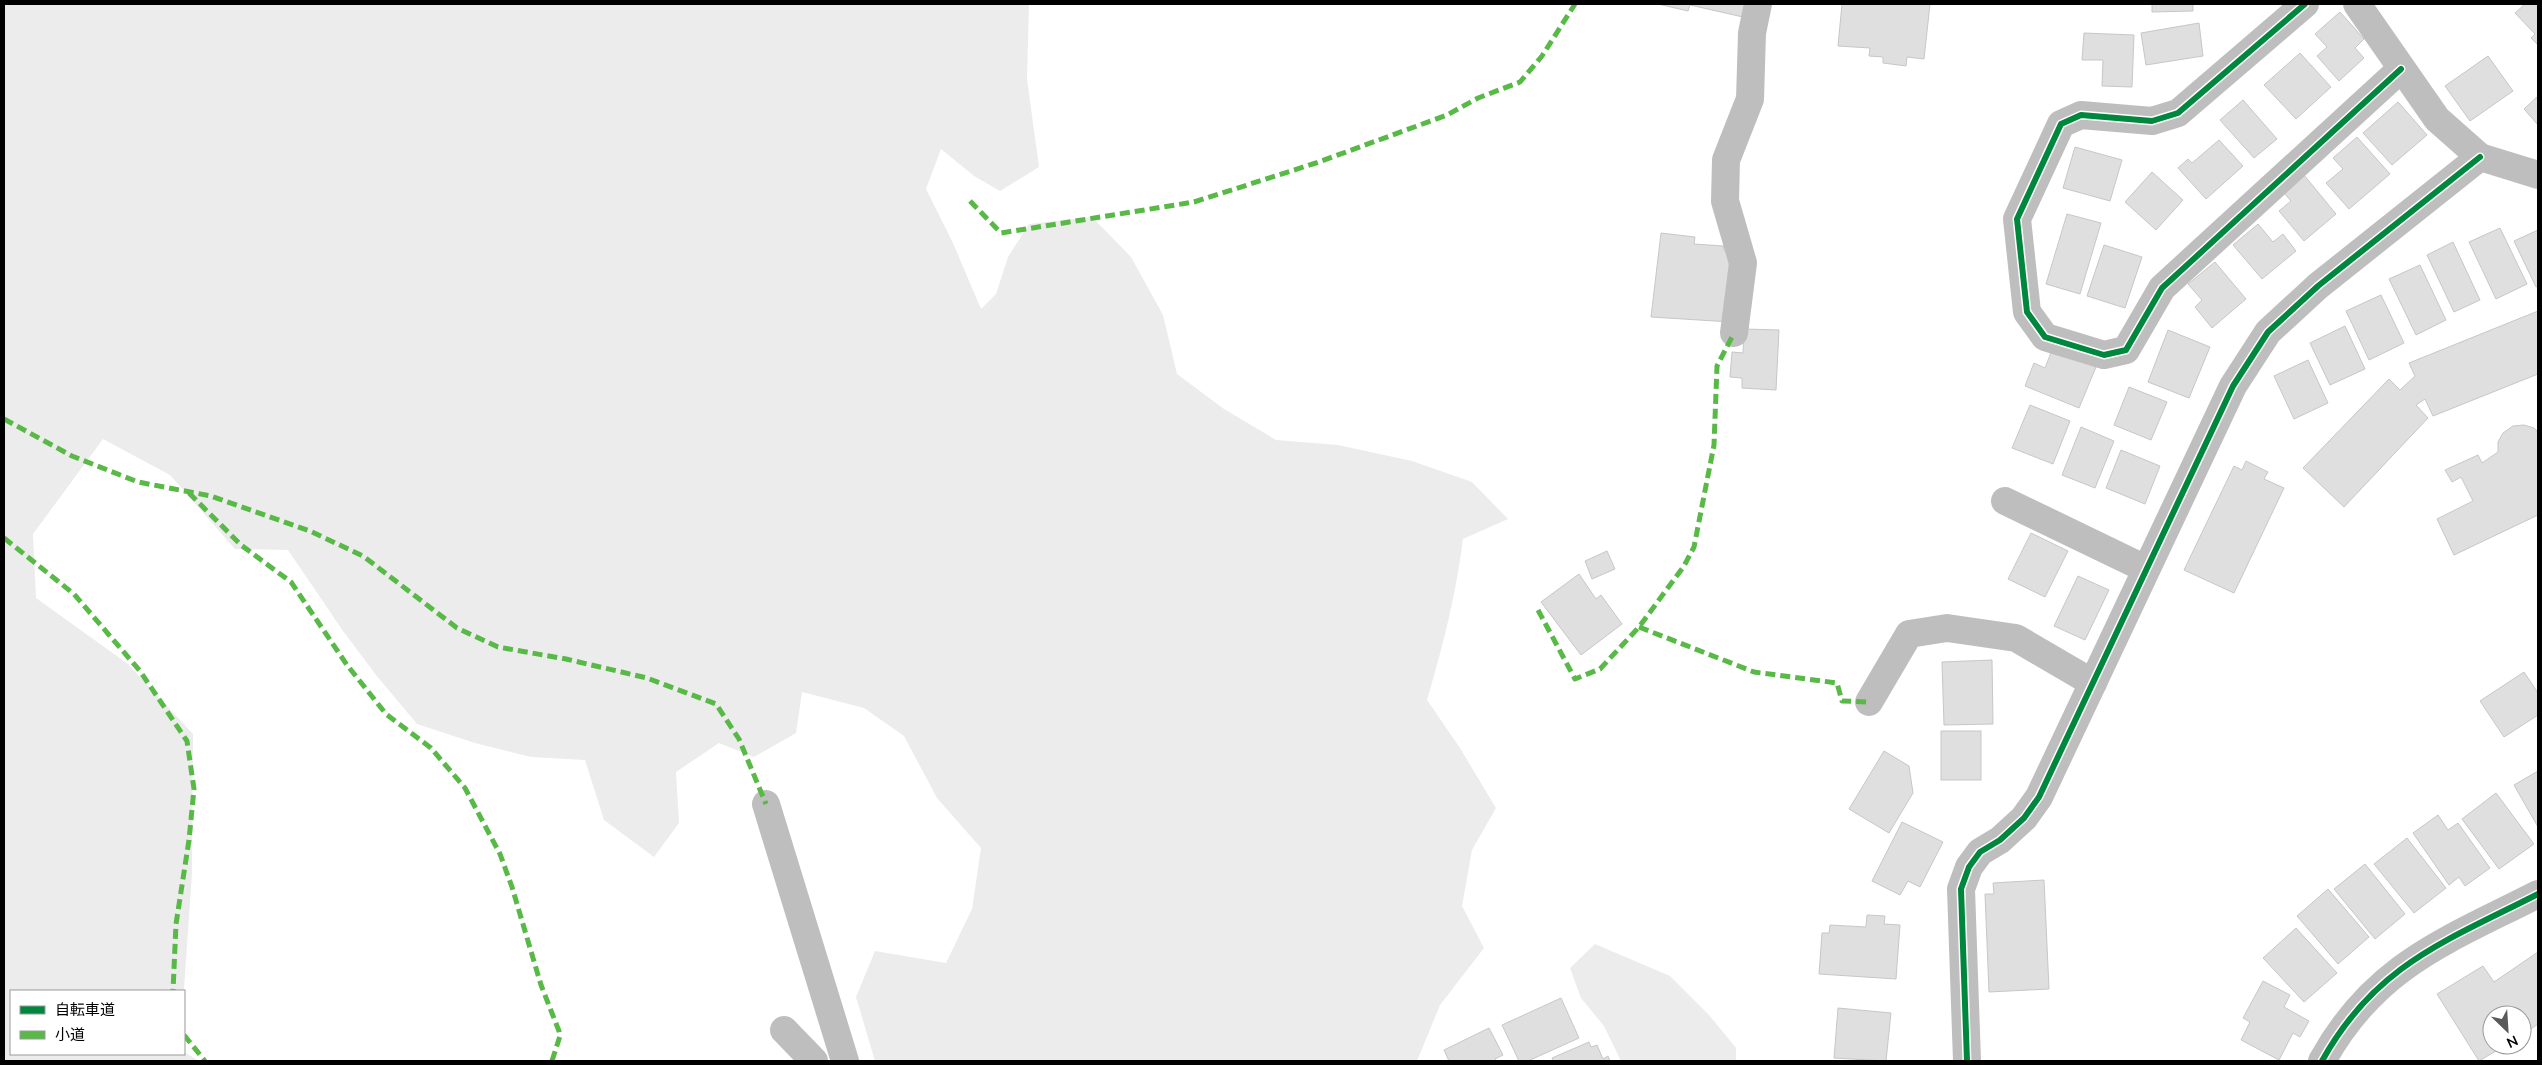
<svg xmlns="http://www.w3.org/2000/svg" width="2542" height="1065" viewBox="0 0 2542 1065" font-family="'Nunito Sans','Noto Sans JP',sans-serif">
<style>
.green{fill:#ececec}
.building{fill:#dfdfdf;stroke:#c7c7c7}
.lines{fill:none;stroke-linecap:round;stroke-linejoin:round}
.minor{stroke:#bebebe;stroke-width:28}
.quiet{stroke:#58b947;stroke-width:5;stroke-dasharray:10 5;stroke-linecap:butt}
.cycleway-casing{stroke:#fff;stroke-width:9}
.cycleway{stroke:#00873e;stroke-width:6}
</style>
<rect width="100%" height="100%" fill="#fff"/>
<g class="green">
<path d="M4 4H1029L1027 79 1039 167 1000 191 974 176 941 149 926 189 953 243 981 309 996 294 1008 257 1029 224 1092 217 1131 257 1163 315 1177 374 1224 409 1276 440 1338 445 1412 461 1472 482 1508 519 1463 539C1456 594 1443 646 1427 700L1460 748 1496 808 1472 850 1462 906 1484 948 1440 1005 1417 1061H875L856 997 875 951 946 963 972 909 981 848 937 798 904 736 864 708 802 692 796 733 754 757 719 743 676 772 679 823 654 857 604 820 585 760 531 757 475 743 417 724 376 675 343 631 288 550 235 549 170 475 103 439 33 534 36 598 128 664 193 734 192 873 184 989 183 991H11V1054L184 1052 199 1061H4Z"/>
<polygon points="1595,944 1670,976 1709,1015 1736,1048 1736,1061 1621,1061 1604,1026 1581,998 1570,968"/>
</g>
<g class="building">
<polygon points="1658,4 1746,4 1743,17 1690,5 1688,11"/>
<polygon points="1842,4 1930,4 1924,59 1907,57 1906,66 1883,63 1883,57 1869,56 1870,48 1838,46"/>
<polygon points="2152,4 2193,4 2193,11 2152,12"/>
<polygon points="2525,4 2538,4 2538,45 2531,38 2535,34 2515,13"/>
<polygon points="2340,12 2364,39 2355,48 2364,58 2339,81 2317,56 2327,47 2315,34"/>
<polygon points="2199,23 2203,56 2146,65 2141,33"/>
<polygon points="2084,33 2134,35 2132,87 2102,86 2103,60 2082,60"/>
<polygon points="2300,53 2331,87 2296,119 2264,85"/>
<polygon points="2488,56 2513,91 2470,121 2445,86"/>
<polygon points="2538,96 2538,125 2524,109"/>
<polygon points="2243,100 2277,139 2254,158 2220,120"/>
<polygon points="2398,102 2427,135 2392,165 2363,133"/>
<polygon points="2357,137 2390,174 2349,209 2326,183 2343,169 2333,158"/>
<polygon points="2219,140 2243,166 2206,199 2178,168 2188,159 2192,163"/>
<polygon points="2075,147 2122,160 2110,201 2063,188"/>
<polygon points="2152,172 2183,200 2156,230 2125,202"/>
<polygon points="2304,175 2336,214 2304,241 2279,211 2291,201 2283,192"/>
<polygon points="2067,214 2101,223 2080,294 2046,284"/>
<polygon points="2258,224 2273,242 2283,234 2296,251 2262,279 2233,245"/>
<polygon points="2500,228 2527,284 2496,299 2469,242"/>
<polygon points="2538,230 2538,286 2536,287 2514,241"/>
<polygon points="1661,233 1695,237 1694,244 1724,246 1724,250 1733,250 1731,322 1651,317"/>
<polygon points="2453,242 2480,300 2454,312 2427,255"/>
<polygon points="2104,245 2142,257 2125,308 2087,296"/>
<polygon points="2215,262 2246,299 2212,328 2195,307 2202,300 2188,284"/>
<polygon points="2420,265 2446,320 2416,335 2389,279"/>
<polygon points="2381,295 2404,343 2369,360 2346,311"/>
<polygon points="2538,311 2538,374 2433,416 2425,399 2416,405 2428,418 2344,507 2303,468 2389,379 2400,390 2415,376 2409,363"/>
<polygon points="2345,326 2365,369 2330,385 2310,343"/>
<polygon points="1744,329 1779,330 1776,390 1742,388 1742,378 1730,377 1732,352 1743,353"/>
<polygon points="2168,330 2210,347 2189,398 2148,382"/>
<polygon points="2052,350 2096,367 2079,408 2025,386 2034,363 2045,368"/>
<polygon points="2308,360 2328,403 2294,419 2274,376"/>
<polygon points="2129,387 2167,402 2151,440 2114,425"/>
<polygon points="2030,405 2070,421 2053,464 2012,448"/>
<polygon points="2524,425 2534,428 2538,432 2538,515 2454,555 2437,519 2473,501 2461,477 2452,482 2445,470 2478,455 2482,463 2498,452 2498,442 2503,433 2513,426"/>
<polygon points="2081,427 2114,441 2095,488 2062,475"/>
<polygon points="2121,450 2160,466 2145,504 2106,488"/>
<polygon points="2246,461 2268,472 2264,479 2284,488 2234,593 2184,570 2234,466 2242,470"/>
<polygon points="2031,533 2068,551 2045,597 2008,579"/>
<polygon points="1607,551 1615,569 1592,579 1585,561"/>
<polygon points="1579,574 1596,599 1601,595 1622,624 1581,655 1541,602"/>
<polygon points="2078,576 2109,590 2085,640 2054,626"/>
<polygon points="1992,660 1993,724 1944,725 1942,662"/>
<polygon points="2524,672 2538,693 2538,715 2504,737 2480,701"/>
<rect x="1941" y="731" width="40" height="49"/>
<polygon points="1884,751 1909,766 1913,793 1889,833 1849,809"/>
<polygon points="2538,771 2538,827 2514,785"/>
<polygon points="2496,793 2534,844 2499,869 2462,819"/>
<polygon points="2438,815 2448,830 2458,823 2490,868 2465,886 2459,877 2449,885 2413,833"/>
<polygon points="1902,822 1943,842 1920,887 1908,881 1900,895 1872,881"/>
<polygon points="2407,838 2446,888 2414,913 2374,864"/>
<polygon points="2365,864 2405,914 2375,939 2334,889"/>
<polygon points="2044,880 2049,989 1989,992 1985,894 1994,894 1993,883"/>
<polygon points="2328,889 2369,937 2338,964 2297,916"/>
<polygon points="1867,915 1885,916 1884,924 1900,925 1896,979 1819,974 1822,933 1829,933 1830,925 1866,927"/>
<polygon points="2296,928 2337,973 2304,1002 2263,958"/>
<polygon points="2538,952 2538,1024 2522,1035 2522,1015 2492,1015 2492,1045 2506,1045 2479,1061 2437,994 2483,966 2494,982"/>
<polygon points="2263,981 2290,995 2284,1007 2309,1021 2300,1037 2293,1033 2279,1060 2241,1040 2250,1022 2243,1018"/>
<polygon points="1561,998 1579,1038 1528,1061 1519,1061 1502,1025"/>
<polygon points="1838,1008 1891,1013 1886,1061 1834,1058"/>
<polygon points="1489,1028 1503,1055 1495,1059 1497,1061 1449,1061 1444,1050"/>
<polygon points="1589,1042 1591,1047 1597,1045 1603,1059 1608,1056 1610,1061 1553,1061 1552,1058"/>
</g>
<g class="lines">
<g class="minor">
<polyline points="2305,4 2178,113 2152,121 2081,115 2061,124 2017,219 2027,312 2045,337 2104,355 2126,350 2162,288 2401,69"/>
<polyline points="2357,4 2437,119 2480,157 2538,175"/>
<polyline points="1734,333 1743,263 1725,201 1726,160 1750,99 1752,33 1758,4"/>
<polyline points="2005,501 2146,569"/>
<polyline points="1869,702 1909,634 1947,628 2016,638 2093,683"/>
<polyline points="766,804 845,1061"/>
<polyline points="784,1030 814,1061"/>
<polyline points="1967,1061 1961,889 1969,867 1980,852 2000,840 2024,818 2039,797 2233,386 2268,332 2318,286 2480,157"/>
<path d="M2322 1061C2375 965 2446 941 2538 894"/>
</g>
<g class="quiet">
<polyline points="970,201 1001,233 1194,202 1316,163 1447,115 1478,98 1520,82 1542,56 1575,4"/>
<polyline points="4,419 72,456 138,482 211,496 310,531 363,556 457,628 498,647 566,659 647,678 716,704 739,739 766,804"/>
<polyline points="189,493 241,545 291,582 347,665 386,714 431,748 465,788 500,854 512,887 541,985 559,1031 560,1036 552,1061"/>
<polyline points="4,538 74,594 140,671 187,741 194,789 189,840 176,924 173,991"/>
<polyline points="1538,610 1575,679 1600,669 1639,627 1684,566 1694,547 1714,445 1717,366 1734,333"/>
<polyline points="1639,627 1754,672 1837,683 1842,701 1869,702"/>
<polyline points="184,1035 205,1061"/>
</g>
<defs>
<g id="cycleway">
<polyline points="2305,4 2178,113 2152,121 2081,115 2061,124 2017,219 2027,312 2045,337 2104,355 2126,350 2162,288 2401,69"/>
<polyline points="1967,1061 1961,889 1969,867 1980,852 2000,840 2024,818 2039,797 2233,386 2268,332 2318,286 2480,157"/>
<path d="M2322 1061C2375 965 2446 941 2538 894"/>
</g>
</defs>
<use href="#cycleway" class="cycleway-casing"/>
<use href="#cycleway" class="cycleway"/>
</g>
<rect width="2542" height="1065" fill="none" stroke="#000000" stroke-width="10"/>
<rect x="10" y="990" width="175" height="65" fill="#ffffff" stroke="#999999"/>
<rect x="20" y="1006" width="25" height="8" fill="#00873e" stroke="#999999"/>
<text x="55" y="1015" font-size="15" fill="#000000">自転車道</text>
<rect x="20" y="1031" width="25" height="8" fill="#58b947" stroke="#999999"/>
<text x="55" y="1040" font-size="15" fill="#000000">小道</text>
<g transform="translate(2507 1030) rotate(155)"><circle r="24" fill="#ffffff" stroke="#999999"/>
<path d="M0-4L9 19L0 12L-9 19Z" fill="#595959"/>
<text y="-8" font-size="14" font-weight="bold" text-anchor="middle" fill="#000000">N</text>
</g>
</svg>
